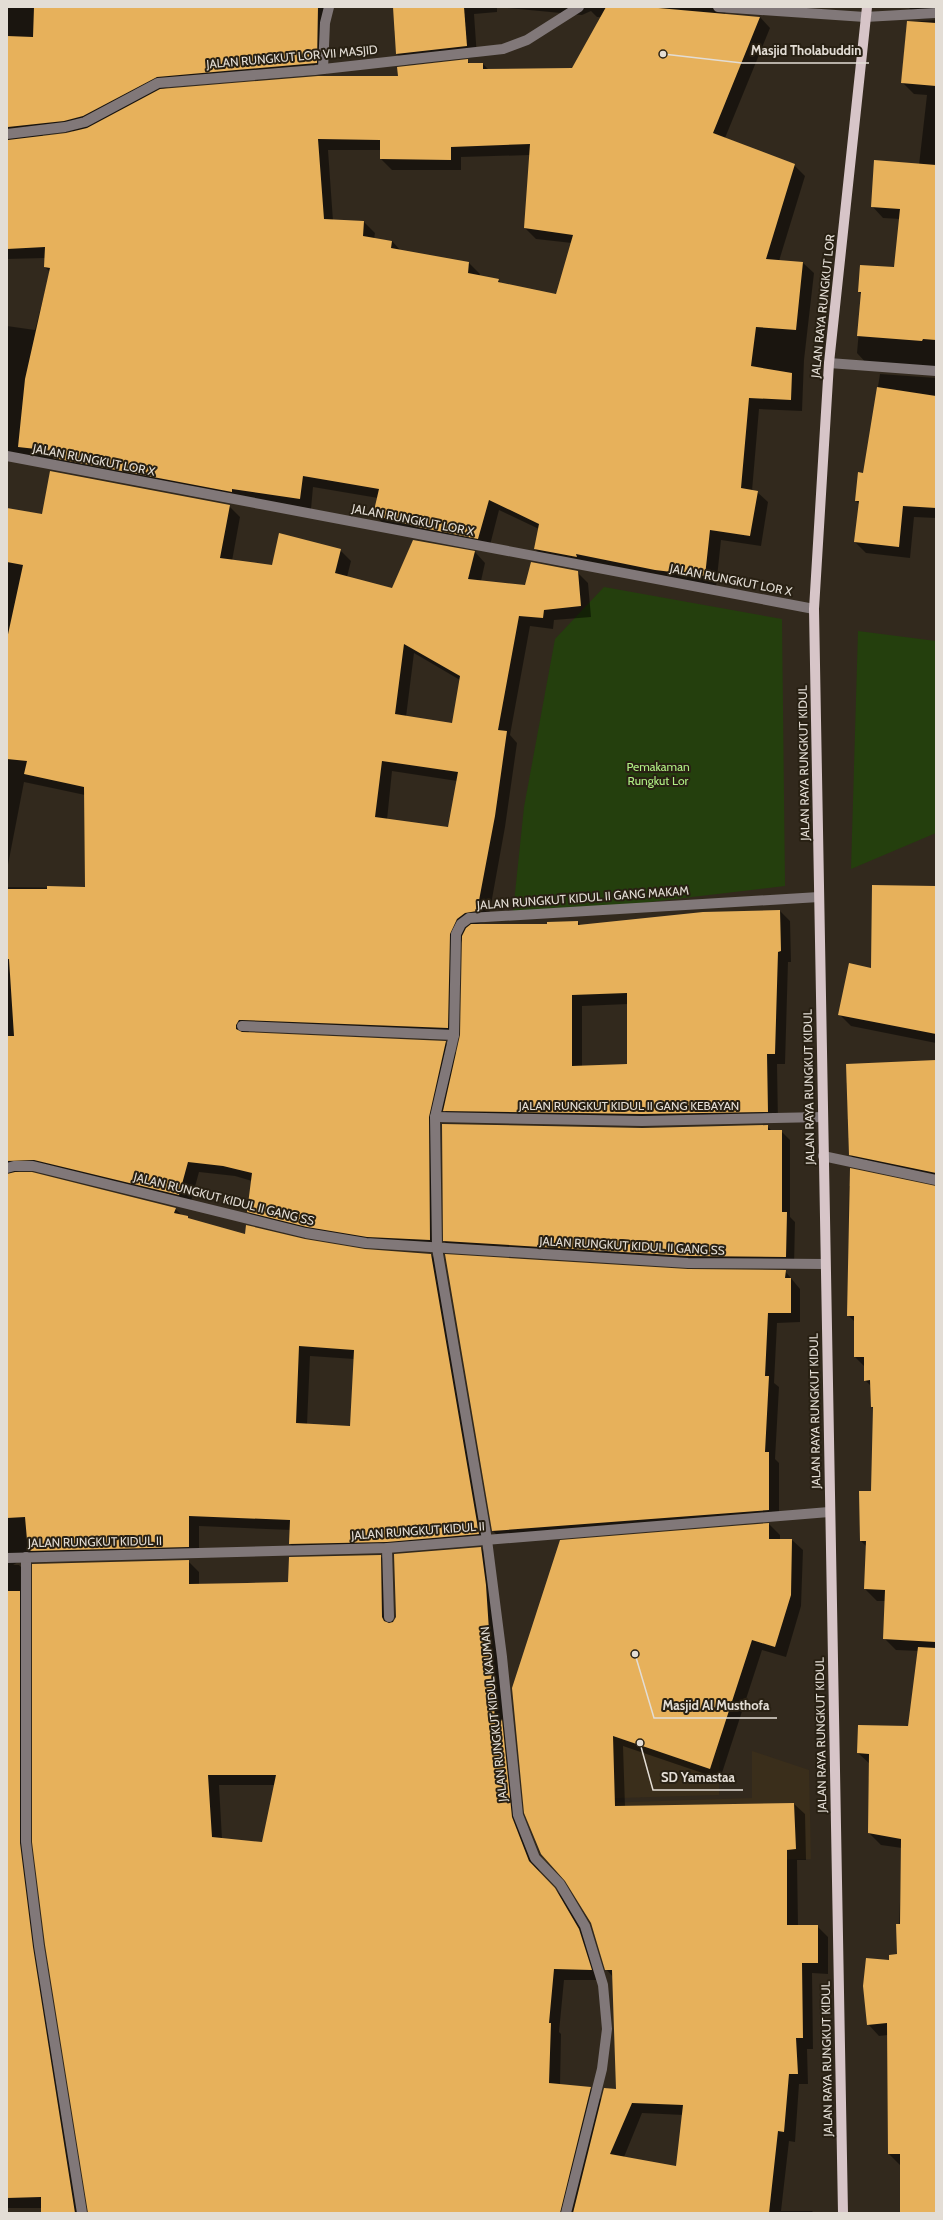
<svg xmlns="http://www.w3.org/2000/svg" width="943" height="2220" viewBox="0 0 943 2220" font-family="Cabin,sans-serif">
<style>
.built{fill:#3a2e1b}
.green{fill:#243f0d}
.shadow{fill:#0007;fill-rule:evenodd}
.building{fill:#e7b15b;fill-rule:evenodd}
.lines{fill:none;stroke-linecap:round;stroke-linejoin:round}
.minor{stroke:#817879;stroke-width:10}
.major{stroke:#d7c5c8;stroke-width:10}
.labels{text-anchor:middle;stroke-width:4;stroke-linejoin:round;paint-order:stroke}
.street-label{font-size:12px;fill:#e3ddd5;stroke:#282013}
.park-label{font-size:12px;fill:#b0ee84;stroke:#282013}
.leader{fill:none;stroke:#e3ddd5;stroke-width:1.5}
.callout-dot{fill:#e3ddd5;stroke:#282013;stroke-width:1.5}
.callout-label{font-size:13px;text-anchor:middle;font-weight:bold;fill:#e3ddd5;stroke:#282013;stroke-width:4;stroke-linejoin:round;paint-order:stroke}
</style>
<rect width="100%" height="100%" fill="#32291d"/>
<g class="built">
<polygon points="557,1684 720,1740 719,1795 552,1800"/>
<polygon points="752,1751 809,1770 811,1859 542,1862 540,1805 752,1798"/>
</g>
<g class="green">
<polygon points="604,587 782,619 785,886 591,909 513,912 524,807 555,639"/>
<polygon points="858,631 936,641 936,833 851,869"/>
</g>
<g class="shadow">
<path d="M7 7H328L327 74 168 87 162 90 399 77 467 61 471 64H483L489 70 573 69 602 17H597L591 11 582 15 497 7H778L726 12 724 15 760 17 770 28 725 138 794 165 805 176 779 261 803 263 814 273 804 360 802 411 759 409 752 491 757 492 768 502 761 546 721 540 716 587 545 560 535 549 539 529 499 510 489 549 385 525 374 515 378 498 313 487 311 509 7 456V326L35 330 50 272 45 267V258L7 259ZM73 131V133L43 137V135ZM328 150H381V159L392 170H461V157L530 155 525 228 536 239 572 243 557 295 502 284 498 280 479 276 480 274 469 263 401 251 392 241 374 239 375 233 364 222 333 221Z"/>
<polygon points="394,7 497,7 497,12 474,14 477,57 408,65 397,54"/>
<polygon points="936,7 936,18 921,19 909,8"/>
<polygon points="936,20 936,375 868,365 857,353 862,295 859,292 895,268 900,219 883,218 872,206 919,165 927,95 914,94 902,82 908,22"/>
<polygon points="880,374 936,378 936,518 914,517 910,558 866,553 855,542 859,504 856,501 864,474"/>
<path d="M229 506 240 517 232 561 273 566 340 550 351 561 347 577 393 589 475 552 485 563 481 581 526 586 577 572 588 583 591 617 554 620 553 629 530 626 510 735 517 743 505 827 488 921 473 925H548L578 922 581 926 780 911 790 921 791 962H788L785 1064H777L778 1122 455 1121 443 1109 439 1128 441 1251 259 1222 248 1212 252 1181 235 1176 199 1172 190 1205 46 1170H23L16 1172 175 1209 182 1215 191 1220 245 1235 304 1240 365 1250 431 1255 442 1265 490 1544 301 1554 290 1544 291 1530 199 1526V1557L18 1562 13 1565H19L30 1576V1854L84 2213H42V2208H7V887L86 888 85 795 24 782 7 870V509L42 515ZM414 653 460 680 453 724 406 717ZM392 771 457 781 449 828 387 820ZM463 938 461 1035 457 1054 445 1042 248 1034 249 1031 458 1039 460 945ZM628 1004V1065L582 1067V1006ZM310 1356 354 1359 351 1427 307 1425Z"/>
<polygon points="936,887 936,1043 851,1026 839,1014"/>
<polygon points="936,1061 936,1182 862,1166 850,1155"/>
<polygon points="767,1126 772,1131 781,1131 790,1140 790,1217 795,1222 794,1266 453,1250 444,1241 642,1128"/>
<polygon points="849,1186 936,1187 936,2213 901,2213 901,2166 889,2154 888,2035 879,2036 868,2024 890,1961 898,1955 902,1848 881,1845 869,1833 870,1764 858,1753 908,1727 919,1651 896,1650 884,1638 886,1601 877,1601 865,1589 867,1547 861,1541 860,1492 872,1492 874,1409 872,1407 871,1386 865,1380 865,1367 855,1357 855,1322 848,1315"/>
<polygon points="446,1255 688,1270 785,1271 800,1289 800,1322 777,1323 774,1383 779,1387 775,1459 779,1463 779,1520 503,1541 493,1531"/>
<path d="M769 1524 780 1535V1540H792L803 1550 801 1606 786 1657 762 1650 720 1779 623 1746 625 1807 794 1804 805 1814 806 1860H797L798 1926H817L828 1937V1974L812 1973 813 2049H807L808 2084H799L795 2142 789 2141 781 2211H812L814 2213H89L188 1561 199 1572V1585L289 1583 380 1556 391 1566 393 1624 481 1548 492 1559 522 1829 540 1873 565 1900 589 1940 602 1980H564L559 2032 561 2034 560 2085 590 2088 602 2100 617 2090 613 1977 606 1969 592 1922 525 1813ZM219 1785H275L263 1843 222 1839ZM642 2113 683 2115 677 2167 624 2157Z"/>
</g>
<g class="building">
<polygon points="34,7 318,7 317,63 157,77 83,116 64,121 8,127 7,36 33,37"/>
<polygon points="393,7 464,7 467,46 396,54"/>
<path d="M606 7H647L760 17 713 133 795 164 766 259 803 262 796 330 756 327 751 366 792 373 791 400 749 398 741 488 758 491 750 536 710 530 705 576 655 570 576 554 577 557 534 549 539 524 489 500 478 539 418 527 373 515 379 489 303 476 300 499 232 489V492L53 458 54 451 18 447 25 379 50 268 44 267 45 247 7 249 8 140 66 133 87 128 160 89 318 76H398L397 67 468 59V63H483V69L572 68ZM318 139 380 140V159L451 160V147L530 144 524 228 573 235 556 294 498 282 499 279 468 273 469 262 391 248 392 241 363 236 364 221 324 219Z"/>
<polygon points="907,21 936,23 936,86 901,83"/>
<polygon points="874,160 936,165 936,340 923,339 922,341 857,336 861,292 858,292 860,265 894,267 900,209 871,207"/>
<polygon points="877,387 936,396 936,508 903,506 899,547 854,542 859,501 855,501 858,472 863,473"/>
<path d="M50 471 230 505 220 558 272 565 279 533 341 549 335 573 392 588 413 540 475 551 468 579 525 585 531 562 578 571 581 606 544 610 543 618 519 616 498 730 507 731 495 816 477 911 465 913 457 919 450 934 448 1028 242 1020H239L236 1025V1029L242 1032 446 1041 429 1117 430 1240 367 1237 307 1227 247 1212 252 1173 223 1166 188 1162 179 1195 34 1160 7 1161V1036H14L9 959H7V889H47V886L85 887 84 787 24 774 27 761 7 759V639L23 565 7 562V508L42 514ZM404 644 460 676 452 723 395 714ZM382 761 458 772 448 827 375 817Z"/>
<polygon points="872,885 936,886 936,1034 838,1015 849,963 871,968"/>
<path d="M780 910 781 951 778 952 775 1054H767L768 1112 642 1114 443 1111 460 1035 462 936 466 928 471 924H547V922L578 921V925L703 912ZM627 993V1064L572 1066V995Z"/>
<polygon points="936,1060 936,1173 849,1155 846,1064"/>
<polygon points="442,1124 642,1128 768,1125 768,1130 782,1130 782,1212 787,1212 786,1257 688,1256 443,1241"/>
<polygon points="850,1168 936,1186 936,1642 883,1639 885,1590 864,1589 866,1541 860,1541 859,1491 871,1491 873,1407 871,1407 870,1380 864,1381 864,1357 854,1357 854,1316 847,1316"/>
<path d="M15 1172H32L176 1208 174 1213 188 1216V1218L245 1234 246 1225 305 1239 365 1249 431 1254 479 1534 387 1542 289 1544 290 1520 189 1516V1547L28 1551 25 1517 7 1518V1174ZM299 1346 354 1350 350 1426 296 1423Z"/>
<polygon points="445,1254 688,1269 786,1270 785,1278 791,1278 791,1313 768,1313 765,1376 769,1376 765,1452 769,1452 769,1510 492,1531"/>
<path d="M769 1523V1539H792L791 1595 775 1647 752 1640 710 1769 613 1736 615 1806 794 1803 796 1849 787 1850V1925H818V1963H802L803 2038H796L798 2074H789L784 2132 778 2131 769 2213H573L604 2088 616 2089 612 1970H605L591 1923 565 1881 541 1854 524 1813 512 1688 560 1540ZM632 2103 683 2105 676 2166 610 2154Z"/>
<path d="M481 1547 486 1585 496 1736 502 1719 512 1817 529 1861 555 1888 579 1929 592 1970 554 1969 549 2023H551L549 2083 591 2087 560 2213H88L45 1945 32 1842V1564L189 1560V1584L247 1583 288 1582 289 1557 381 1555 382 1617 384 1621 389 1623 393 1622 396 1617 394 1554ZM208 1775H276L262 1842 212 1837Z"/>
<polygon points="7,1591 20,1591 20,1843 33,1947 75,2213 41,2213 41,2197 7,2198"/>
<polygon points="918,1647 936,1648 936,2213 900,2213 900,2154 888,2154 887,2023 867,2025 863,1986 866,1958 889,1960 889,1955 897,1954 896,1924 900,1924 901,1839 868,1833 869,1754 857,1753 858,1725 908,1726"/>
</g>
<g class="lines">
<g class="minor">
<polyline points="718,7 865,17 936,13"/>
<polyline points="323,69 325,23 329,7"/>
<polyline points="7,134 65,127 85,122 158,83 315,70 503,49 527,40 579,7"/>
<polyline points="829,363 936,371"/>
<polyline points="7,456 814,609"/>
<polyline points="242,1026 454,1035"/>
<polyline points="435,1117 642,1121 823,1117"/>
<polyline points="823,1156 936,1180"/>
<polyline points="7,1168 14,1166 33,1166 306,1233 366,1243 688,1263 825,1264"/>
<polyline points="387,1548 389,1617"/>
<polyline points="26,1557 26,1842 39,1946 82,2213"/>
<polyline points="7,1558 387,1548 829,1512"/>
<polyline points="566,2213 602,2069 607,2029 603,1985 585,1926 560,1884 535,1858 518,1815 502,1657 487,1540 437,1248 435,1117 454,1035 456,934 461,924 469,918 819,897"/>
</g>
<polyline class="major" points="843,2213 814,609 829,363 867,7"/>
</g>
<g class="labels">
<g class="street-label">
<text transform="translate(292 57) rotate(-5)" y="4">JALAN RUNGKUT LOR VII MASJID</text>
<text transform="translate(823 306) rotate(-84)" y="4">JALAN RAYA RUNGKUT LOR</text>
<text transform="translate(94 460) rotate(11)" y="4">JALAN RUNGKUT LOR X</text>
<text transform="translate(413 520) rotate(11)" y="4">JALAN RUNGKUT LOR X</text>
<text transform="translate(731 580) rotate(11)" y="4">JALAN RUNGKUT LOR X</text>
<text transform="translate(804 763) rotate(-91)" y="4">JALAN RAYA RUNGKUT KIDUL</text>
<text transform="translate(583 898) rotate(-4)" y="4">JALAN RUNGKUT KIDUL II GANG MAKAM</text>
<text transform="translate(809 1087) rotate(-91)" y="4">JALAN RAYA RUNGKUT KIDUL</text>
<text x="629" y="1110">JALAN RUNGKUT KIDUL II GANG KEBAYAN</text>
<text transform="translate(224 1199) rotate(14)" y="4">JALAN RUNGKUT KIDUL II GANG SS</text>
<text transform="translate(632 1246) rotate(3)" y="4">JALAN RUNGKUT KIDUL II GANG SS</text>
<text transform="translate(815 1411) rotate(-91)" y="4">JALAN RAYA RUNGKUT KIDUL</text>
<text transform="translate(418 1531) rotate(-4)" y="4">JALAN RUNGKUT KIDUL II</text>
<text transform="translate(95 1542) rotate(-1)" y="4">JALAN RUNGKUT KIDUL II</text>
<text transform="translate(494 1714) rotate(-96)" y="4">JALAN RUNGKUT KIDUL KAUMAN</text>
<text transform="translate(821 1735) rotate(-91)" y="4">JALAN RAYA RUNGKUT KIDUL</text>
<text transform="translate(827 2059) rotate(-91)" y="4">JALAN RAYA RUNGKUT KIDUL</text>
</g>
<g class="park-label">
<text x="658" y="771">Pemakaman<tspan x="658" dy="14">Rungkut Lor</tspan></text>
</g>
</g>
<path class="leader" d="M663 54L742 63H869M635 1654L654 1718H777M640 1743L653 1790H743"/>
<g class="callout-dot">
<circle cx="663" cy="54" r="4"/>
<circle cx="635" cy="1654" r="4"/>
<circle cx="640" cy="1743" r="4"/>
</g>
<g class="callout-label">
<text x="806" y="55">Masjid Tholabuddin</text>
<text x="716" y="1710">Masjid Al Musthofa</text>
<text x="698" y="1782">SD Yamastaa</text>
</g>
<rect width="943" height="2220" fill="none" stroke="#e3ddd5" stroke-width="16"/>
</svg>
